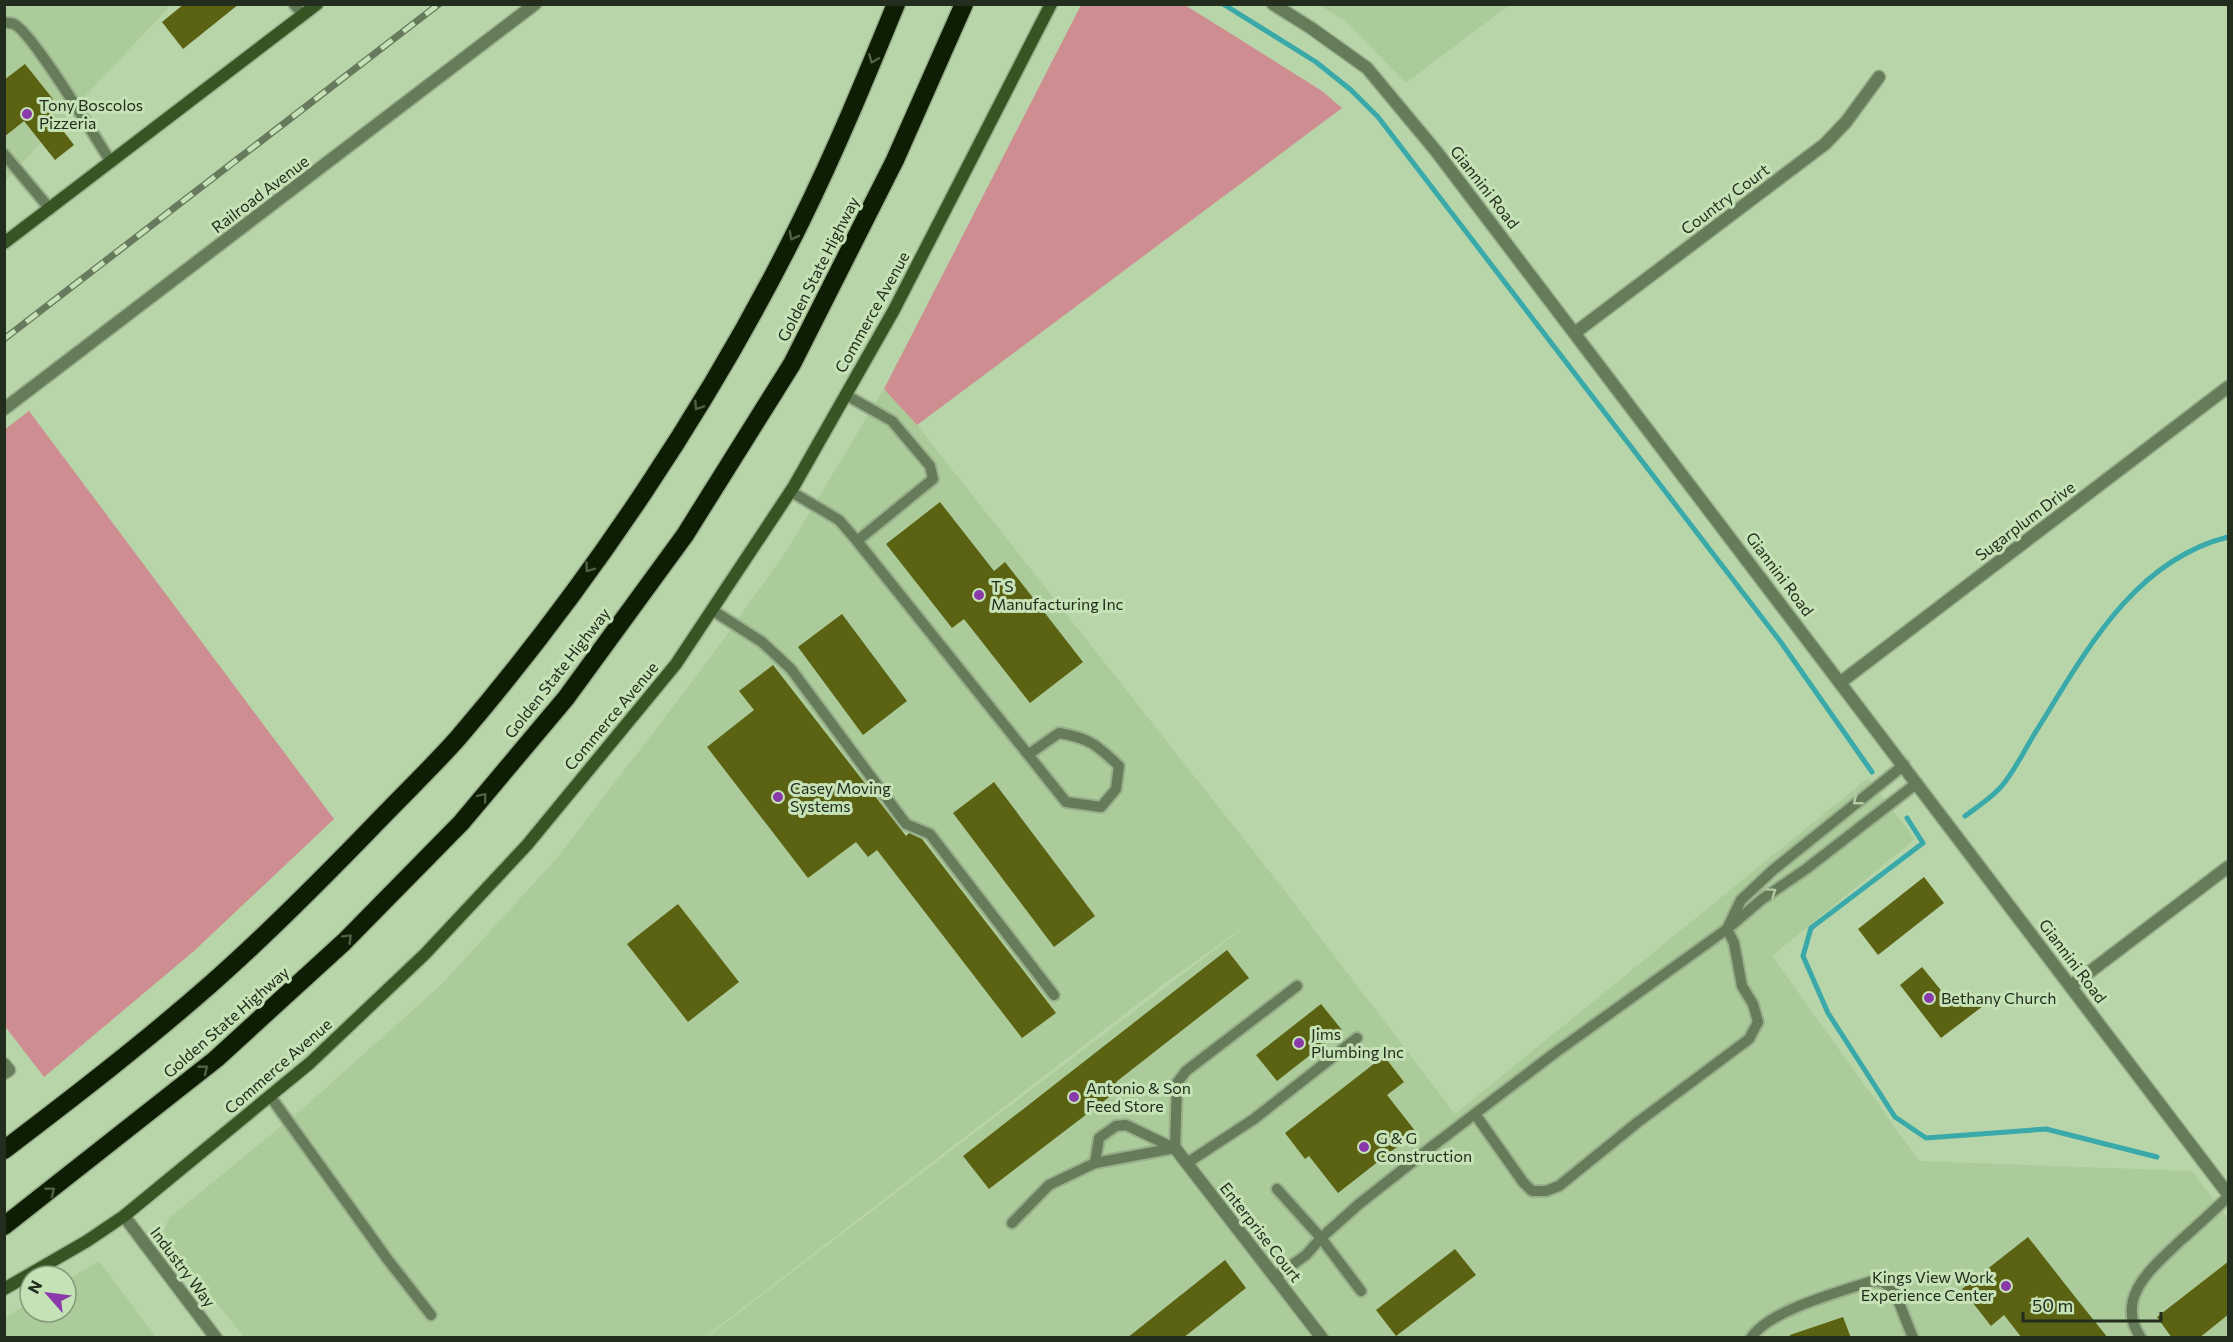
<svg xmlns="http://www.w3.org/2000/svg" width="2233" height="1342" viewBox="0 0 2233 1342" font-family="Commissioner,sans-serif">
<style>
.built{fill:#abcb9a}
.green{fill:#ce8d91}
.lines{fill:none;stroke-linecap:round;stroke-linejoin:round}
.stream{stroke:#39a9a9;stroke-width:5}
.building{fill:#5b6212}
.lane-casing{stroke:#97af8a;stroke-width:14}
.street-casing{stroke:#97af8a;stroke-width:15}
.secondary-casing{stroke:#97af8a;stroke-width:15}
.highway-casing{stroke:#97af8a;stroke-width:21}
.lane{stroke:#657b5a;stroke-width:10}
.street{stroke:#657b5a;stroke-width:12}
.secondary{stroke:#365523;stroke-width:12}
.highway{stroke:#0e1e05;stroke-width:18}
.rail-casing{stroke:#687a5e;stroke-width:7}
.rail{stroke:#c5e1b6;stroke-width:4.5;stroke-dasharray:14;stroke-linecap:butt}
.oneway{stroke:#4e6243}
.oneway2{stroke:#b2cda4}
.poi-dot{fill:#8939a9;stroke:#c5e1b6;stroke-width:2}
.labels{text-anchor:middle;stroke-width:6;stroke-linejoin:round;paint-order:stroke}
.poi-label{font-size:16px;fill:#232d1d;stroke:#c5e1b6;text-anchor:start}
.street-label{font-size:16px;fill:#232d1d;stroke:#c5e1b6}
</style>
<rect width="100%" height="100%" fill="#b8d4a9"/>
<g class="built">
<polygon points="5,5 171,5 5,181"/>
<polygon points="1319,5 1509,5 1406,83 1344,20"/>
<polygon points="884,389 917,425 1288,895 1455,1114 1868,778 1915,839 1772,956 1919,1161 2192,1171 2228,1219 2228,1337 707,1337 1263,913 1161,986 705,1337 244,1337 162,1235 169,1218 300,1111 441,985 557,858 708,661 785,553"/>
<polygon points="99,1261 156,1337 5,1337 5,1318 30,1303 30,1312 66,1312 66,1281"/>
</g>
<g class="green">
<polygon points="1081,5 1185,5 1322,91 1342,108 917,425 884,389"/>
<polygon points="29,411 334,819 194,951 44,1077 4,1025 4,430"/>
</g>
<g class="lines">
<g class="stream">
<polyline points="1223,4 1316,62 1351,90 1378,117 1780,641 1872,772"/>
<path d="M1965 816C1976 808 1988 800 1998 790 2011 778 2025 749 2035 733 2084 655 2132 561 2228 537"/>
<polyline points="1907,818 1923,843 1811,928 1803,956 1828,1013 1895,1117 1926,1138 2046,1129 2157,1157"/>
</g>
</g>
<g class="building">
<polygon points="184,4 239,4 183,49 162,22"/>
<polygon points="25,64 53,99 44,106 74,145 55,160 24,121 4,137 4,80"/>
<polygon points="940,502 994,571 1005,562 1083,662 1030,703 964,619 952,628 886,544"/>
<polygon points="842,614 907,701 863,735 798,647"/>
<polygon points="773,665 906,836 909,833 922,839 1056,1013 1022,1038 877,850 868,857 856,842 808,878 707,747 754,710 739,691"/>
<polygon points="994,782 1095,916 1054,947 953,813"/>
<polygon points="1924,877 1944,903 1878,955 1858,929"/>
<polygon points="678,904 739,982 688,1022 627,944"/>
<polygon points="1227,950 1249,978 1116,1082 1121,1088 989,1189 963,1156"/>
<polygon points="1922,967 1953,1005 1971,991 1983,1006 1941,1038 1900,985"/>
<polygon points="1321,1004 1342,1030 1277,1081 1256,1055"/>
<polygon points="1384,1056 1404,1082 1387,1095 1416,1132 1338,1193 1309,1156 1305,1159 1285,1133"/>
<polygon points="2028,1237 2072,1293 2108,1338 2022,1338 2004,1315 1991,1326 1962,1289"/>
<polygon points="1455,1249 1476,1275 1396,1336 1376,1310"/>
<polygon points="1225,1260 1246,1288 1183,1338 1127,1338"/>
<polygon points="2229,1261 2229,1314 2199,1338 2172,1338 2157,1317"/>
<polygon points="1843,1317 1851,1338 1790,1338 1790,1335"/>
</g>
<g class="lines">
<defs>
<g id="lane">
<polyline points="294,4 303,15"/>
<path d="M4 22C8 23 11 23 14 24 33 33 96 139 111 162"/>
<polyline points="4,154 50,209"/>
<polyline points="790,491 839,520 857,541 933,479 930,466 892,421 846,395"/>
<path d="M857 541 1066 802 1101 807 1116 789 1119 766C1097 745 1089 738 1059 733L1029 754"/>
<polyline points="712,610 762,642 791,669 906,824 930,834 1054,995"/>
<polyline points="1732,925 1761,900 1806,869 1917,783"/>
<polyline points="1727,929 1741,900 1773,870 1904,765"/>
<polyline points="270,1096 388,1260 431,1315"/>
<polyline points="1175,1148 1177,1083 1186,1071 1297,986"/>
<polyline points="1095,1163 1099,1138 1116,1126 1126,1125 1174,1148"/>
<polyline points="1187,1163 1254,1119 1357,1038"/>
<polyline points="1277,1189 1321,1238 1361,1291"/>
<polyline points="1012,1223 1049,1185 1095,1163 1175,1148"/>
<polyline points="1275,1277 1306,1255 1321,1238 1359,1204 1434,1145 1552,1055 1727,929 1734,943 1742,986 1753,1004 1758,1022 1749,1039 1638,1122 1559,1186 1546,1191 1532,1191 1523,1182 1475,1114"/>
<path d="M1751 1338C1769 1310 1840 1292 1872 1281L1883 1282 1894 1290 1913 1338"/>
<path d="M2141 1338C2113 1298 2154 1266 2180 1241 2196 1227 2212 1212 2228 1197"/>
</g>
<g id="street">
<polyline points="1273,4 1311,28 1367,68 1436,151 2228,1194"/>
<polyline points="1576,332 1825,144 1846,122 1879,77"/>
<polyline points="4,409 535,4"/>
<polyline points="1841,682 2228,387"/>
<polyline points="2071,986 2228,867"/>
<polyline points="4,1064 9,1070 4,1073"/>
<polyline points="1175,1148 1322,1338"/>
<polyline points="124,1216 216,1338"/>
</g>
<g id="secondary">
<polyline points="4,243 317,4"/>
<polyline points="4,1289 87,1241 124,1216 310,1063 425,954 527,845 676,664 794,486 894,310 1051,4"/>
</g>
<g id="highway">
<path d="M4 1150C75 1096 145 1042 212 983 271 931 326 875 381 818 407 791 434 765 458 738 589 585 712 402 801 221 836 150 866 77 896 4"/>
<polyline points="4,1226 216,1059 344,942 461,823 566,698 685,535 792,364 895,160 964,4"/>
</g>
</defs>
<use href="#lane" class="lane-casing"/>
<use href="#street" class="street-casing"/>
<use href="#secondary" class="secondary-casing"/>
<use href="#highway" class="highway-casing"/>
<use href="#lane" class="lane"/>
<use href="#street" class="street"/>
<use href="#secondary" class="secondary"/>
<use href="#highway" class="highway"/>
<defs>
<polyline id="rail" points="4,339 439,4"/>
</defs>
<use href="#rail" class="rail-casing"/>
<use href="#rail" class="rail"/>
</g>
<defs><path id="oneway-chevron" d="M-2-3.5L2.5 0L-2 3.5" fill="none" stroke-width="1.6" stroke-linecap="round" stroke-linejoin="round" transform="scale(1.5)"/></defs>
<g class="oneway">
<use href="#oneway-chevron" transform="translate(873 59) rotate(112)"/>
<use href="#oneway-chevron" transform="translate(793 236) rotate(118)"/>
<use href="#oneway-chevron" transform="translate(698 406) rotate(123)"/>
<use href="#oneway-chevron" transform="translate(589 568) rotate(126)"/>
<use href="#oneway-chevron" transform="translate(483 797) rotate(-50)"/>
<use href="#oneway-chevron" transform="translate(348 938) rotate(-45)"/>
<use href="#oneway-chevron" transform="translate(204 1069) rotate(-39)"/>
<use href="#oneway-chevron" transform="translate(51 1191) rotate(-37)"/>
</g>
<g class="oneway2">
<use href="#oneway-chevron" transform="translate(1857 801) rotate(142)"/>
<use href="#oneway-chevron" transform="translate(1772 892) rotate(-35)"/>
</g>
<g class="poi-dot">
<circle cx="27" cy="114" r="6"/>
<circle cx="979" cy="595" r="6"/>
<circle cx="778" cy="797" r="6"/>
<circle cx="1929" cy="998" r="6"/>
<circle cx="1299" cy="1043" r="6"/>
<circle cx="1074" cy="1097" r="6"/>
<circle cx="1364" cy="1147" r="6"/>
<circle cx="2006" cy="1286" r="6"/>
</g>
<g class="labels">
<g class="poi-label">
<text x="39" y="111">Tony Boscolos<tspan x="39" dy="18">Pizzeria</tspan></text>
<text x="991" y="592">T S<tspan x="991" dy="18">Manufacturing Inc</tspan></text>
<text x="790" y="794">Casey Moving<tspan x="790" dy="18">Systems</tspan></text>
<text x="1941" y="1004">Bethany Church</text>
<text x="1311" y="1040">Jims<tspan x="1311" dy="18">Plumbing Inc</tspan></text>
<text x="1086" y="1094">Antonio &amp; Son<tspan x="1086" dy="18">Feed Store</tspan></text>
<text x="1376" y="1144">G &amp; G<tspan x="1376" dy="18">Construction</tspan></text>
<text x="1994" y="1283" text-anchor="end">Kings View Work<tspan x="1994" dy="18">Experience Center</tspan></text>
</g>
<g class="street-label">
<text transform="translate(1485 187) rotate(52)" y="6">Giannini Road</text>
<text transform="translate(260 194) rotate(-37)" y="6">Railroad Avenue</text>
<text transform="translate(1725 199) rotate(-37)" y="6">Country Court</text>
<text transform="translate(818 269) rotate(-63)" y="6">Golden State Highway</text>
<text transform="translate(872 312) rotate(-61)" y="6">Commerce Avenue</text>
<text transform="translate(2025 521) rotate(-37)" y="6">Sugarplum Drive</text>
<text transform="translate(1780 574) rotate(53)" y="6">Giannini Road</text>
<text transform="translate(557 673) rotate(-52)" y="6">Golden State Highway</text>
<text transform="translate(611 716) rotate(-50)" y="6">Commerce Avenue</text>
<text transform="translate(2073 961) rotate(53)" y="6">Giannini Road</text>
<text transform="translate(226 1022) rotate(-41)" y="6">Golden State Highway</text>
<text transform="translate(278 1066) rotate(-41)" y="6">Commerce Avenue</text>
<text transform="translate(1261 1232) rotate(52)" y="6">Enterprise Court</text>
<text transform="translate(183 1267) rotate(53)" y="6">Industry Way</text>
</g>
</g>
<rect width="2233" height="1342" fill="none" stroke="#232d1d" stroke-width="12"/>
<g transform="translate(48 1294) rotate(298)"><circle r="28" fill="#c5e1b6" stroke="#849979" stroke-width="1.5"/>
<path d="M0-4.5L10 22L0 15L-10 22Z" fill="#8939a9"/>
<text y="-9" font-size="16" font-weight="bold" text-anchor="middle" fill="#232d1d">N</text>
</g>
<path d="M2023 1312v9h138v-9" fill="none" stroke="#232d1d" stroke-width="3"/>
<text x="2032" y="1312" font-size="18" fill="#232d1d" stroke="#c5e1b6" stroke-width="4.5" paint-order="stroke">50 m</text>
</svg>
